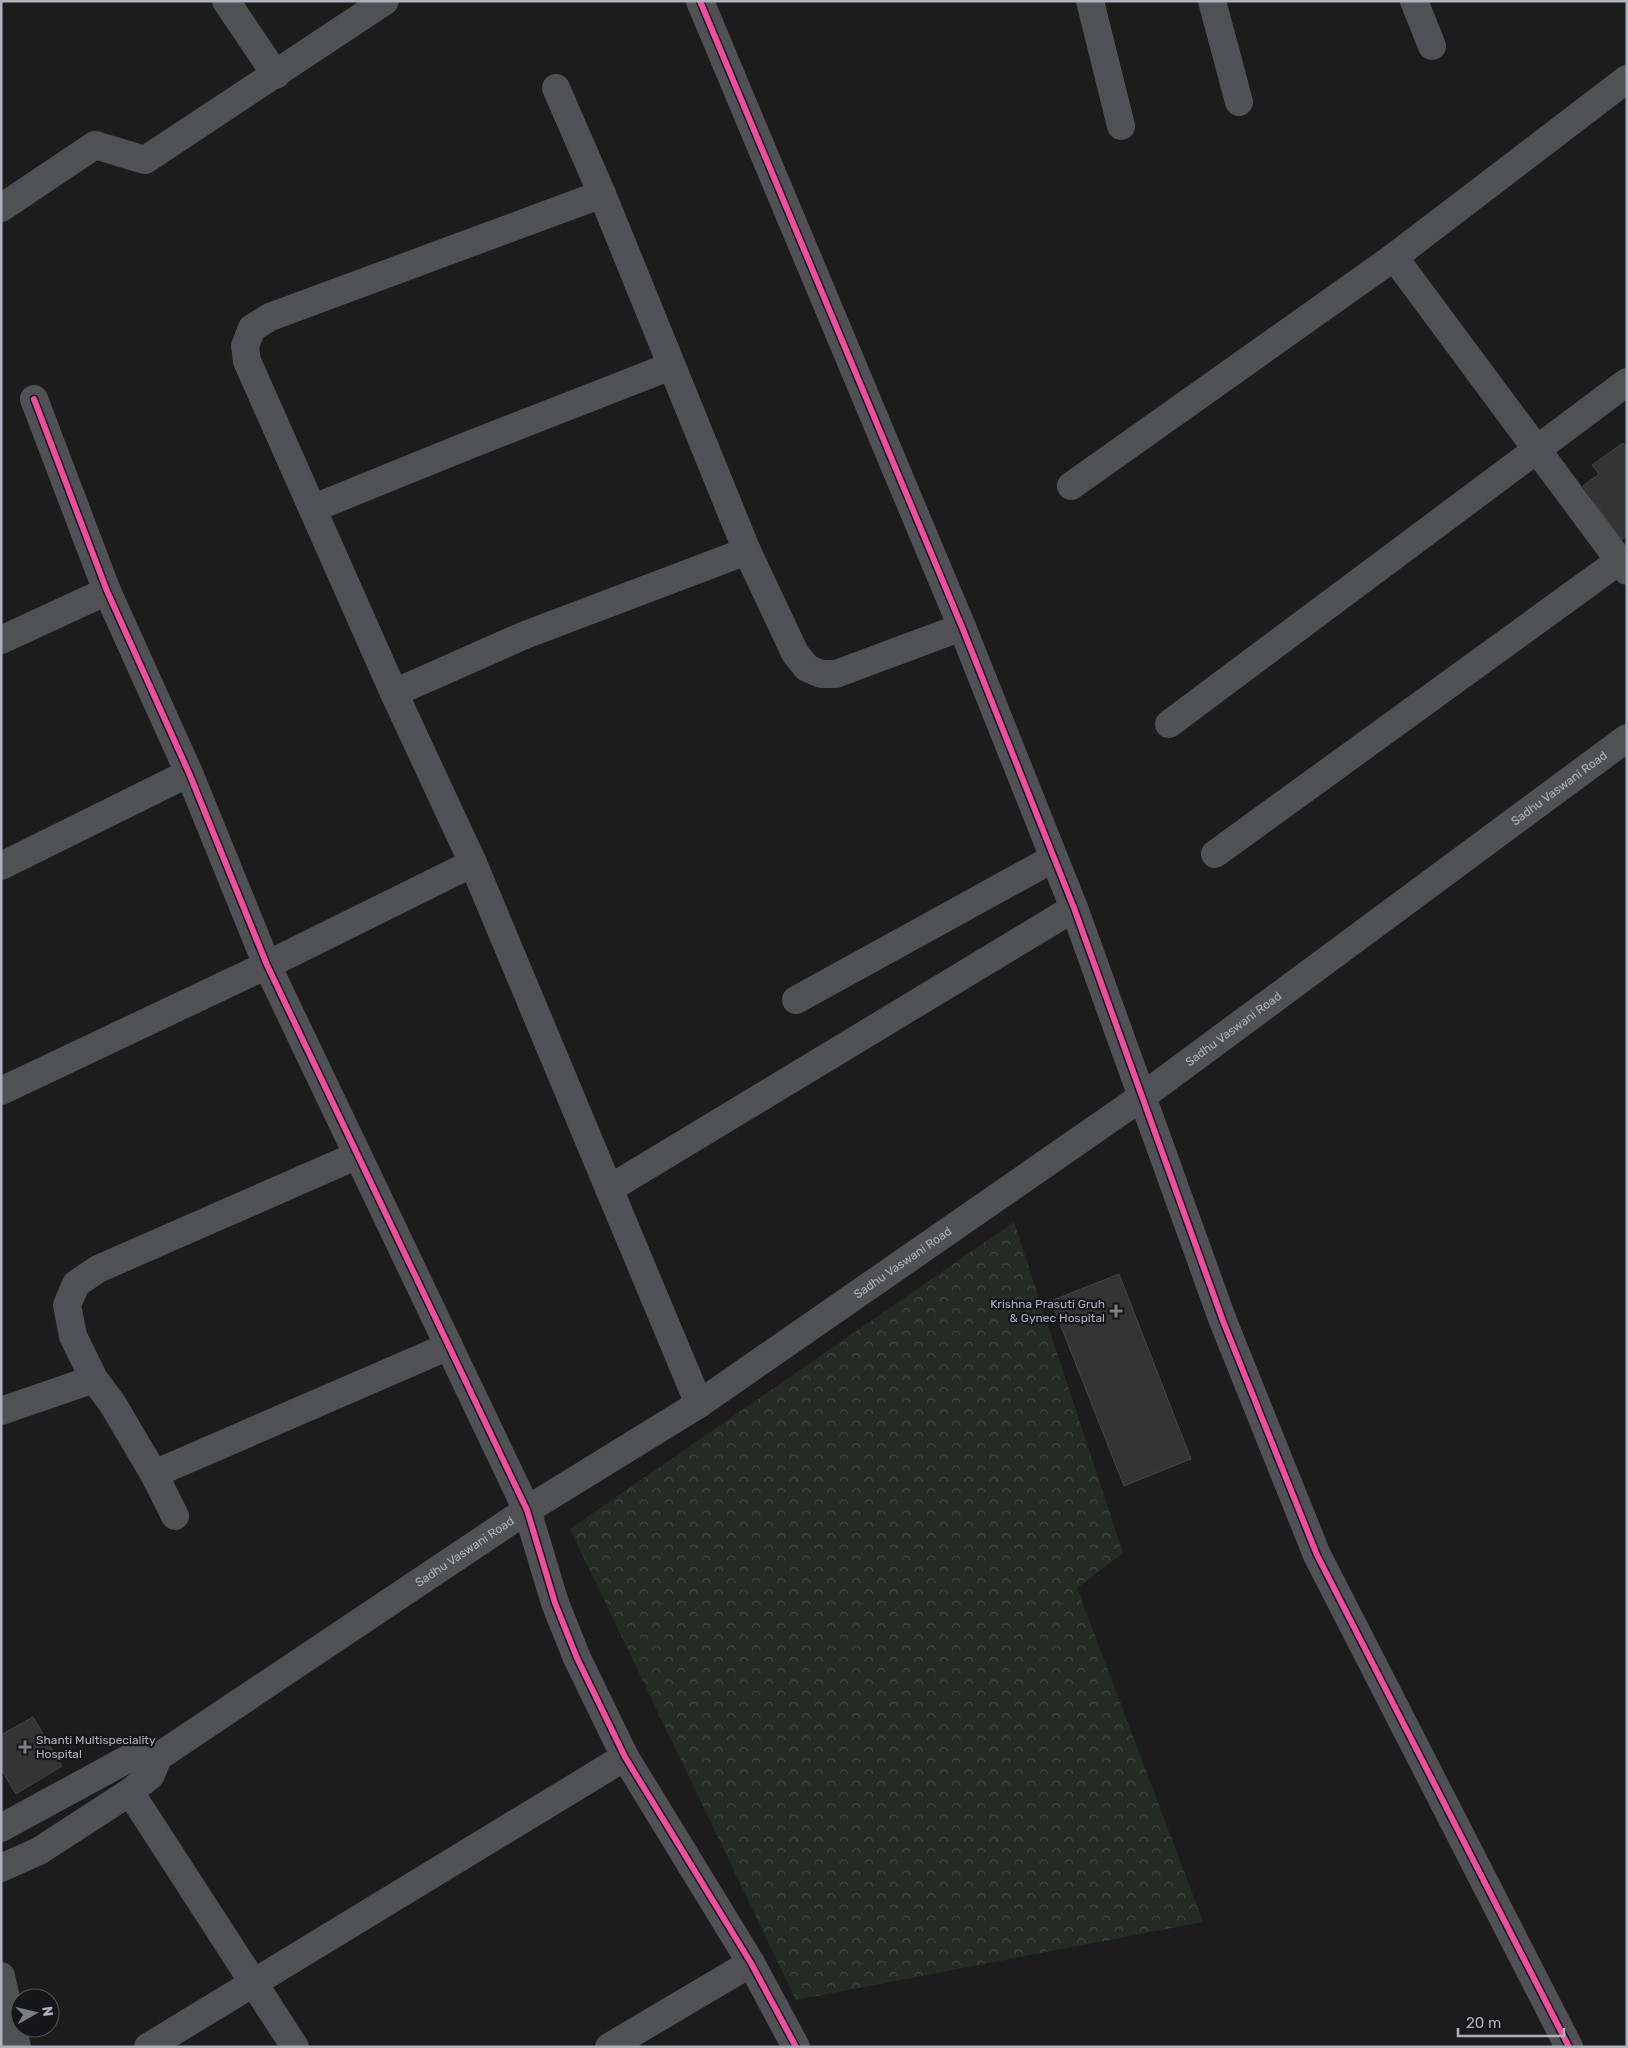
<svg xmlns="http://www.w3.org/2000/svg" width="1628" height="2048" viewBox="0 0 1628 2048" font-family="Rubik,sans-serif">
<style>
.forest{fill:url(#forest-crowns)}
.building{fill:#343434;stroke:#444548}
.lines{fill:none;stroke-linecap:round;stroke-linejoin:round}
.minor{stroke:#505155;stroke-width:28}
.tertiary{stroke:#505155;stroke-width:28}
.cycleway-casing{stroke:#161618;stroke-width:9}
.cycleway{stroke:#ef4d9e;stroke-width:6}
.poi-dot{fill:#7b7e83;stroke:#161618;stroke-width:2}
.labels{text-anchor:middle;stroke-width:4.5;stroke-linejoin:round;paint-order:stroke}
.street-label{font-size:12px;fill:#aeb2bb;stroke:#161618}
.poi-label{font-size:12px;fill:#aeb2bb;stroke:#161618;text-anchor:end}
</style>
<defs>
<pattern id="forest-crowns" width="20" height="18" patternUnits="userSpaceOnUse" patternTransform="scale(1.25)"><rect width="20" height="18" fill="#242b25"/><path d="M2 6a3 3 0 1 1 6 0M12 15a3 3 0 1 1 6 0" fill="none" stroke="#414743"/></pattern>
</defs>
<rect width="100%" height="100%" fill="#1c1c1c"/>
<polygon class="forest" points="1014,1222 1123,1553 1077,1588 1203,1922 796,2000 570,1529"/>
<g class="building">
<polygon points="1623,443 1627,448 1627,536 1621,540 1583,486 1599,474 1592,465"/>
<polygon points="1119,1274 1191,1459 1124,1486 1051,1301"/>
<polygon points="33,1717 62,1766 16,1794 1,1769 1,1735"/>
</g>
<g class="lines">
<g class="minor">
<polyline points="226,1 276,75"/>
<polyline points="700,1 962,627 1074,908 1223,1321 1317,1555 1569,2047"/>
<polyline points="1090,1 1121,126"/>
<polyline points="1212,1 1239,102"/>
<polyline points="1414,1 1432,46"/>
<polyline points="556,88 602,194 747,551 795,653 807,668 821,674 836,674 962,627"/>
<polyline points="602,194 270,317 252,328 245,346 247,361 394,693 473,863 699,1404"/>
<polyline points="1,208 95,145 145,160 385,1"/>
<polyline points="1394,257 1627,571"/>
<polyline points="34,399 107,591 189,773 267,965 527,1510 555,1603 577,1658 625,1757 751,1963 796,2047"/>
<polyline points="1071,486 1394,257 1627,79"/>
<polyline points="314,508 474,443 671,366"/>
<polyline points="1,640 107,591"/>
<polyline points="394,693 525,635 747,551"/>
<polyline points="1169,724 1627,382"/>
<polyline points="1215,854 1619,561"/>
<polyline points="1,866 189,773"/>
<polyline points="796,1000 1054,858"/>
<polyline points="1,1091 267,965 473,863"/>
<polyline points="609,1189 1074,908"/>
<polyline points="1,1411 94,1379"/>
<polyline points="154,1474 112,1403 94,1379 73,1336 67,1305 76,1284 98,1269 358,1155"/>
<polyline points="175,1516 154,1474 449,1346"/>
<polyline points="130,1792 295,2047"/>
<polyline points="148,2047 625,1757"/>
<polyline points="609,2047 751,1963"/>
</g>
<g class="tertiary">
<path id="s1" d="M158 1757 527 1510 699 1404 1143 1096 1627 738"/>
<polyline points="1,1828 135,1755 158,1757"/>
<polyline points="1,1868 39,1851 130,1792 151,1775 158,1757"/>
<polyline points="1,1976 17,2047"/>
</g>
<defs>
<g id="cycleway">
<polyline points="700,1 962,627 1074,908 1223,1321 1317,1555 1569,2047"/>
<polyline points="34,399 107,591 189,773 267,965 527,1510 555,1603 577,1658 625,1757 751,1963 796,2047"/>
</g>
</defs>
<use href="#cycleway" class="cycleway-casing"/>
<use href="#cycleway" class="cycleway"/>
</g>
<g class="poi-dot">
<path d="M1113.5 1303.5h5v5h5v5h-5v5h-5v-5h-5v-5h5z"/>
<path d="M22.5 1739.5h5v5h5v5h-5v5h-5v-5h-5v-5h5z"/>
</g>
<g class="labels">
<g class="street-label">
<text dy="4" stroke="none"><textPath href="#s1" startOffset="1704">Sadhu Vaswani Road</textPath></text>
<text dy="4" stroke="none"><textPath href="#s1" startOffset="1299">Sadhu Vaswani Road</textPath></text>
<text dy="4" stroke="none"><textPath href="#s1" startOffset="894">Sadhu Vaswani Road</textPath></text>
<text dy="4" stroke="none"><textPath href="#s1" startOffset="369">Sadhu Vaswani Road</textPath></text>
</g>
<g class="poi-label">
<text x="1105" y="1308">Krishna Prasuti Gruh<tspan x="1105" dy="14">&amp; Gynec Hospital</tspan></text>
<text x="36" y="1744" text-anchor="start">Shanti Multispeciality<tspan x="36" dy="14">Hospital</tspan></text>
</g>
</g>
<rect width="1628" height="2048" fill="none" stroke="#aeb2bb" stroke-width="5"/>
<g transform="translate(35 2013) rotate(82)"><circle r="24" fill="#161618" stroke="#535459"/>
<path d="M0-4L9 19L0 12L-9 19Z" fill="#7b7e83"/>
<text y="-8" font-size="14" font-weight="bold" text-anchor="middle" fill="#aeb2bb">N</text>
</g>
<path d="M1458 2028v8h106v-8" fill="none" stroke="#aeb2bb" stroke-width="2.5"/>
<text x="1466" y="2028" font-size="15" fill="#aeb2bb" stroke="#161618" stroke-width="4" paint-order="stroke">20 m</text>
</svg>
